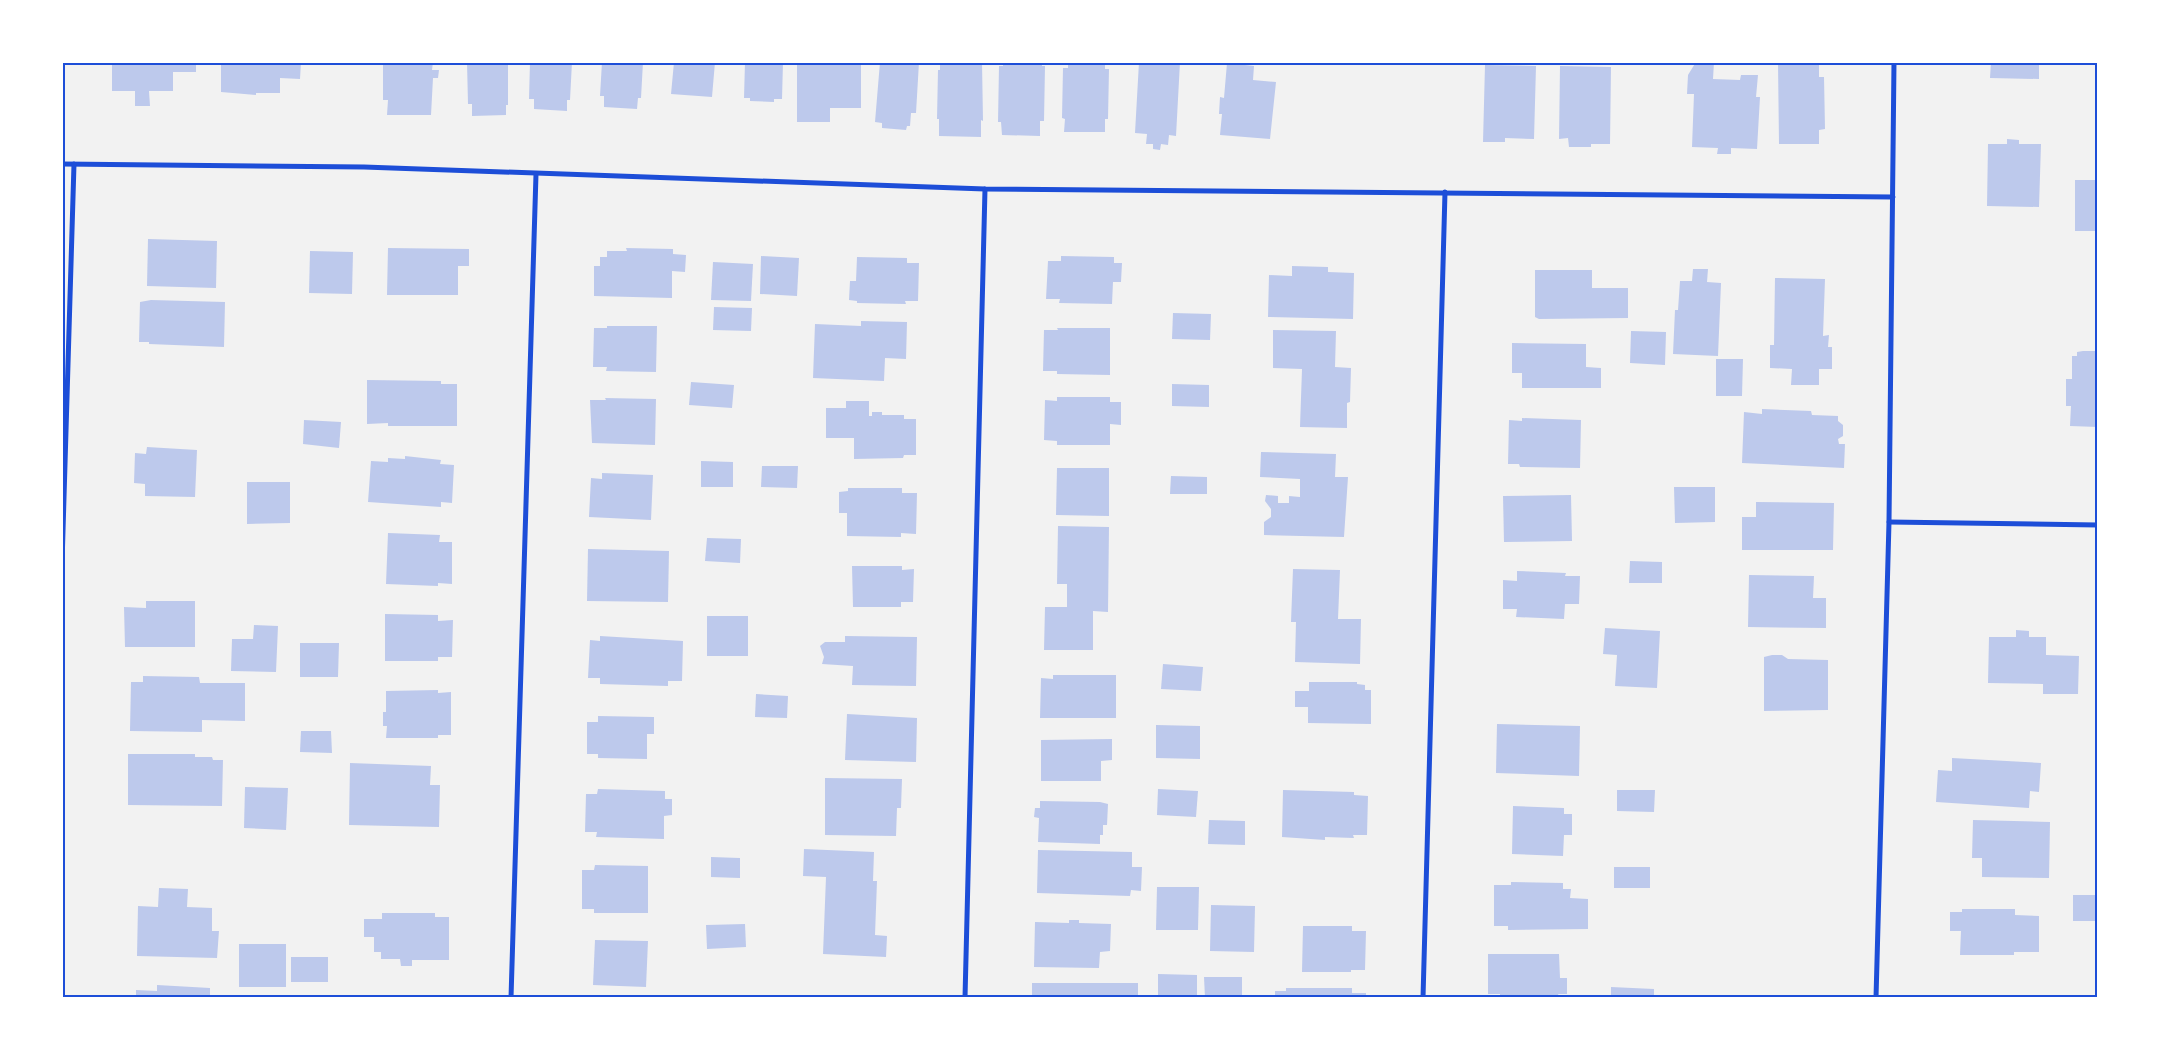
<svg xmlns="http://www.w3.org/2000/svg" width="2160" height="1060" viewBox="0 0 2160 1060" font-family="Merriweather,serif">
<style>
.building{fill:#bdc9ec}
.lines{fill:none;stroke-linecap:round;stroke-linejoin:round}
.minor{stroke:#1d4ed8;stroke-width:5}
.neatline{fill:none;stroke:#1d4ed8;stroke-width:2}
</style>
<rect width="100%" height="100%" fill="#f2f2f2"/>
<g class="building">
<polygon points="112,62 196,62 196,72 173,72 173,91 149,91 150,106 135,106 135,91 112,91"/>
<polygon points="221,62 301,62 300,79 280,78 280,93 256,93 256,95 221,92"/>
<polygon points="383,62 433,62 432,70 439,70 438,78 433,78 431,115 387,115 388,100 383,100"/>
<polygon points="467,62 508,62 508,105 506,105 506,115 472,116 472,104 468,104"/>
<polygon points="530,62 572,62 570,100 567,100 567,111 534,109 534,99 529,99"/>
<polygon points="602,62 643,62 641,98 638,98 637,109 604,107 604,96 600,96"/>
<polygon points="674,62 715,62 712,97 671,94"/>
<polygon points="745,62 783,62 782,99 774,99 774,102 750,101 750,98 744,98"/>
<polygon points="797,62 861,62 861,108 830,108 830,122 797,122"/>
<polygon points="880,62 919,62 916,113 911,113 910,126 907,126 906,130 882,128 882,123 875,122"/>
<polygon points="940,62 982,62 983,121 981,120 981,137 939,136 939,119 937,119 938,70 940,70"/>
<polygon points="1003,62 1042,62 1042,66 1045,66 1044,121 1040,121 1040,136 1002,135 1001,122 998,122 999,66 1003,66"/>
<polygon points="1068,62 1105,62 1105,69 1109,69 1108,119 1105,119 1105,132 1064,132 1065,119 1062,118 1063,68 1068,68"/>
<polygon points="1139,62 1180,62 1176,136 1169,135 1168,145 1161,144 1160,150 1153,149 1153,144 1146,144 1147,134 1135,133"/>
<polygon points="1696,62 1714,62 1713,79 1740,80 1741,75 1758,75 1756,97 1760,97 1757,149 1731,148 1731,154 1717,154 1718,148 1692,147 1694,94 1687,94 1688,75"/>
<polygon points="1819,62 1819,77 1824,77 1825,129 1819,130 1819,144 1779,144 1778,63"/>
<polygon points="1991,62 2039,62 2039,79 1990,78"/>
<polygon points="1227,63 1254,66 1253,80 1276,82 1270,139 1220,135 1222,114 1219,114 1220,97 1224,98"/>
<polygon points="1485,65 1536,66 1534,139 1505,138 1505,142 1483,142"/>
<polygon points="1560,66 1611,67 1610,144 1591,144 1591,147 1569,147 1568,138 1559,139"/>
<polygon points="2007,139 2019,140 2019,144 2041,144 2039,207 1987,206 1988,144 2007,144"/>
<rect x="2075" y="180" width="23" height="51"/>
<polygon points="148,239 217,241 216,288 147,286"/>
<polygon points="388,248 469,249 469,266 458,266 458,295 387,295"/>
<polygon points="626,248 673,249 673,254 686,255 685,272 672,271 672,298 594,296 594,266 600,266 600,257 607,257 607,251 627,251"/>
<polygon points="310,251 353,252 352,294 309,293"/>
<polygon points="761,256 799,258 797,296 760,294"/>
<polygon points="1061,256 1114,257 1114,263 1122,263 1121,282 1113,282 1112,304 1059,303 1060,299 1046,299 1048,261 1061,261"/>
<polygon points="857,257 907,258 907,263 919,263 918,301 905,301 906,304 857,303 857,301 849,300 850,281 856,281"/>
<polygon points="713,262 753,264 751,301 711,300"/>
<polygon points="1292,266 1328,267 1328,272 1354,273 1353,319 1268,317 1269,275 1292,276"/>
<polygon points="1693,269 1708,269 1707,282 1721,283 1718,356 1673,354 1675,310 1678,310 1680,281 1692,281"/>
<polygon points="1535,270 1592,270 1592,288 1628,288 1628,318 1539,319 1535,317"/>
<polygon points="1775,278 1825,279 1823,336 1829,335 1828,347 1832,347 1832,369 1819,369 1819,385 1791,385 1792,369 1770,368 1770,345 1774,345"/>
<polygon points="151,300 225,302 224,347 149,344 149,342 139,342 140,302"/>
<polygon points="714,307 752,308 751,331 713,330"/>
<polygon points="1173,313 1211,314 1210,340 1172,339"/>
<polygon points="861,321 907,322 906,359 885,358 884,381 813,378 815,324 861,326"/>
<polygon points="607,326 657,326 656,372 606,371 607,367 593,367 594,328 607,328"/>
<polygon points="1057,328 1110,328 1110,375 1057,374 1057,371 1043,371 1044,330 1058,330"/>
<polygon points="1273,330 1336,331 1335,367 1351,368 1350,402 1347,403 1347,428 1300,427 1302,369 1273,368"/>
<polygon points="1631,331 1666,332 1665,365 1630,363"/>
<polygon points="1512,343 1586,344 1586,367 1601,368 1601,388 1522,388 1522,373 1512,373"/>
<polygon points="2083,351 2098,351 2098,427 2070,426 2071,406 2066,406 2066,379 2072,379 2072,356 2077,356 2077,352"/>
<polygon points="1716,359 1743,359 1742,396 1716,396"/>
<polygon points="367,380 441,381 441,384 457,384 457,426 388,426 388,423 367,424"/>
<polygon points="691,382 734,385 732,408 689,405"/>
<polygon points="1172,384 1209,385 1209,407 1172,406"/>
<polygon points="1057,397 1110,397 1110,402 1121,402 1121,425 1110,424 1110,445 1057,445 1057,441 1044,440 1045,400 1057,401"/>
<polygon points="605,398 656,399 655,445 592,443 590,400 606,400"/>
<polygon points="846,401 869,401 869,416 872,416 872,412 882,412 882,415 904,415 904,419 916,419 916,455 904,455 903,458 854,459 854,438 826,438 826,408 846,408"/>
<polygon points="1762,409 1811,411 1812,415 1838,416 1838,421 1843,425 1843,436 1838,439 1839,444 1845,444 1844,468 1742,463 1744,412 1762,414"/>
<polygon points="1522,418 1581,420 1580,468 1520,467 1519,464 1508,464 1509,420 1522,421"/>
<polygon points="304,420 341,422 339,448 303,444"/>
<polygon points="147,447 197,450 195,497 145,496 145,484 134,483 135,453 146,454"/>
<polygon points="1261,452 1336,454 1335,477 1348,477 1344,537 1264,535 1264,522 1271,517 1271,509 1265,501 1266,495 1278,496 1278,503 1289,503 1289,496 1300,497 1300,479 1260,477"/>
<polygon points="405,456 441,460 440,464 454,465 452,503 441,502 441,507 368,502 371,461 388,462 388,458 405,459"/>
<polygon points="701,461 733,462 733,487 701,487"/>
<polygon points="762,466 798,466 797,488 761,487"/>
<polygon points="1057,468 1109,468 1109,516 1056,515"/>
<polygon points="602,473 653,475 651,520 589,517 591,478 602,479"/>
<polygon points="1171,476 1207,477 1207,494 1170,494"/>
<polygon points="247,482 290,482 290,523 247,524"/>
<polygon points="1674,487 1715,487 1715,522 1675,523"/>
<polygon points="848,488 902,488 902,493 917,493 916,534 901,533 901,537 847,536 847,513 839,513 839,492 848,491"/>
<polygon points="1571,495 1572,541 1504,542 1503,496"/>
<polygon points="1756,502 1834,503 1833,550 1742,550 1742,517 1756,517"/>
<polygon points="1058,526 1109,527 1108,612 1093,611 1093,650 1044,650 1045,607 1067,607 1067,584 1057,584"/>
<polygon points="388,533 440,535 439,542 452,542 452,584 438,583 438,586 386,584"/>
<polygon points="707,538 741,539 740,563 705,561"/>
<polygon points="588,549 669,551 668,602 587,601"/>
<polygon points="1630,561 1662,562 1662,583 1629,583"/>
<polygon points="852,566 902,566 902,570 914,569 913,602 901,602 901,607 853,607"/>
<polygon points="1293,569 1340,570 1338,619 1361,619 1360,664 1295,662 1296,622 1291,622"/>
<polygon points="1517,571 1566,573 1565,576 1580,576 1579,604 1565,604 1564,619 1516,617 1517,609 1503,609 1503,580 1517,581"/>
<polygon points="1749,575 1814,576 1813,598 1826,598 1826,628 1748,627"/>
<polygon points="146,601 195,601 195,647 125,647 124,607 146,608"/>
<polygon points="385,614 438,615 438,621 453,620 452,657 438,657 438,661 385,661"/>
<rect x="707" y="616" width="41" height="40"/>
<polygon points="254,625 278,626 276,672 231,671 232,639 253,639"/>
<polygon points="1605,628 1660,631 1657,688 1615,686 1617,655 1603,654"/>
<polygon points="2016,630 2029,631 2029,637 2046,637 2046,655 2079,656 2078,694 2043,694 2043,684 1988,683 1989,637 2016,637"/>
<polygon points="600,636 683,641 682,681 668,681 668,686 600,684 600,678 588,678 590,640 600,641"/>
<polygon points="845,636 917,637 916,686 852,685 853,666 822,664 824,657 820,646 825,642 845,642"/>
<polygon points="300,643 339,643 338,677 300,677"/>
<polygon points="1772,655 1782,655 1788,659 1828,660 1828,710 1764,711 1764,657"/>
<polygon points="1163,664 1203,667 1201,691 1161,689"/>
<polygon points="1053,675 1116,675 1116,718 1040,718 1041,678 1053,679"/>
<polygon points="143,676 199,677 200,683 245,683 245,721 202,720 202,732 130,731 131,682 143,682"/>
<polygon points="1309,682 1357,682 1357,684 1365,685 1365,690 1371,690 1371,724 1308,723 1308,707 1295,707 1295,691 1309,691"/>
<polygon points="438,690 438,693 451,692 451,735 438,735 438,738 386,738 387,726 383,726 383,712 386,712 386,691"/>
<polygon points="756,694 788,696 787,718 755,717"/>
<polygon points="847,714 917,718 916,762 845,760"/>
<polygon points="598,716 654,717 654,734 647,734 647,759 598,758 598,754 587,754 587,722 598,722"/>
<polygon points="1497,724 1580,726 1579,776 1496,773"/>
<polygon points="1156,725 1200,726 1200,759 1156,758"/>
<polygon points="301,731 331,731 332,753 300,752"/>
<polygon points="1112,739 1112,760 1101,761 1101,781 1041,781 1041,740"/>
<polygon points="128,754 195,754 195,757 212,757 213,760 223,760 222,806 128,805"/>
<polygon points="1952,758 2041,763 2039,792 2030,791 2029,808 1936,802 1938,770 1952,771"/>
<polygon points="350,763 431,766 430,785 440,785 439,827 349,825"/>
<polygon points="825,778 902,779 901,808 897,808 896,836 825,835"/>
<polygon points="245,787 288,788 286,830 244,828"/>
<polygon points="598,789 665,791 665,799 672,799 672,815 664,816 664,839 596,837 597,832 585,832 586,794 597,794"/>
<polygon points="1158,789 1198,791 1196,817 1157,815"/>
<polygon points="1283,790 1354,792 1354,795 1368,796 1367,835 1353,835 1354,838 1325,837 1325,840 1282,837"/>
<polygon points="1617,790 1655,790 1654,812 1617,811"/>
<polygon points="1040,801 1100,802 1108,804 1107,825 1103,825 1103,835 1100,835 1100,844 1038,842 1039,818 1034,817 1035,808 1040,808"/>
<polygon points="1513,806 1564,808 1564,814 1572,814 1572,835 1564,835 1563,856 1512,854"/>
<polygon points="1209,820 1245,821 1245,845 1208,844"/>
<polygon points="1973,820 2050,822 2049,878 1982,877 1982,858 1972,858"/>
<polygon points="804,849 874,852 873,881 877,881 875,935 887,936 886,957 823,954 826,877 803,876"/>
<polygon points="1038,850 1132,852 1132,867 1142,867 1141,891 1131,890 1130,896 1037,893"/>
<polygon points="711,857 740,858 740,878 711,877"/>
<polygon points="595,865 648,866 648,913 594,913 594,909 582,909 582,870 594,870"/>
<rect x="1614" y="867" width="36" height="21"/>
<polygon points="1511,882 1563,883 1563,889 1571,889 1570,898 1588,899 1588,929 1508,930 1508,926 1494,926 1494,885 1511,885"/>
<polygon points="1157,887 1199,887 1198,930 1156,930"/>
<polygon points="159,888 188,889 187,907 212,908 212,931 219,931 217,958 137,956 138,906 158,907"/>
<rect x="2073" y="895" width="25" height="26"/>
<polygon points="1211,905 1255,906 1254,952 1210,951"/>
<polygon points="1962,909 2015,909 2015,915 2039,916 2039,952 2014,952 2014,955 1960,955 1961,931 1950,931 1950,912 1962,912"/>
<polygon points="382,913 435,913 435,917 449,917 449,960 412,960 412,966 401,966 400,959 381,959 381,952 374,952 374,937 364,937 364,919 382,919"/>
<polygon points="1069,920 1079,920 1079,923 1111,924 1110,951 1100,952 1099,968 1034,967 1035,922 1069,923"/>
<polygon points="745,924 746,947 707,949 706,925"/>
<polygon points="1303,926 1352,926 1352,931 1366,931 1365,970 1351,970 1351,972 1302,972"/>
<polygon points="595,940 648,941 646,987 593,985"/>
<rect x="239" y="944" width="47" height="43"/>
<polygon points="1488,954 1559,954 1560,978 1567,978 1567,994 1558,994 1559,996 1500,997 1500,994 1488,994"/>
<rect x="291" y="957" width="37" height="25"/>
<polygon points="1158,974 1197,975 1197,998 1158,998"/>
<polygon points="1204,977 1242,977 1242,998 1205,998"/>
<rect x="1032" y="983" width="106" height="15"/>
<polygon points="157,985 210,988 210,998 136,998 136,990 157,991"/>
<polygon points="1611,987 1654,989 1654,998 1611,998"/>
<polygon points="1286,988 1352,988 1352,993 1366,993 1366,998 1275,998 1275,991 1286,991"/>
</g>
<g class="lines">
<g class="minor">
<polyline points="62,164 364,167 985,189 1893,197"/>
<polyline points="1889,522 2098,525"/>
<polyline points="62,564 74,164"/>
<polyline points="511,998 536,174"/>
<polyline points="965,998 985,189"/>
<polyline points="1423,998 1445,192"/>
<polyline points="1876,998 1889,522 1894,62"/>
</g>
</g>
<rect width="2160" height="1060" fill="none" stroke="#ffffff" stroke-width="128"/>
<rect x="64" y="64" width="2032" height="932" class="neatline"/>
</svg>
